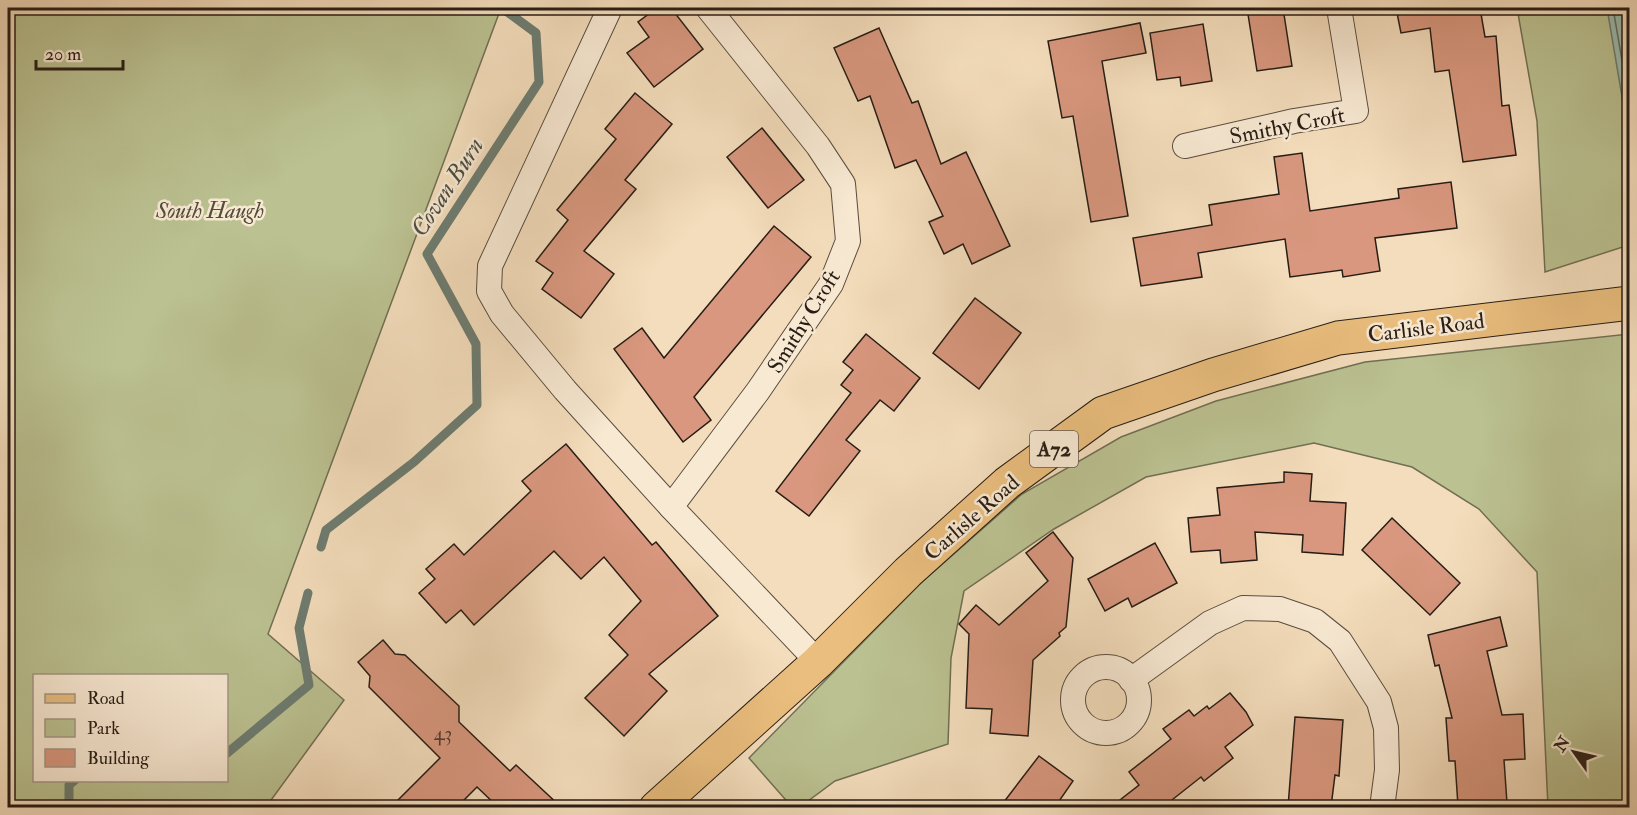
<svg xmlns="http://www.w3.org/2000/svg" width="1637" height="815" viewBox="0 0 1637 815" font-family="'IM FELL Double Pica',serif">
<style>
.green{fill:#bbc191;stroke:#716f53;stroke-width:1.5;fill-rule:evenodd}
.water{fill:#9cbcaf;stroke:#6d7c71;stroke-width:1.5}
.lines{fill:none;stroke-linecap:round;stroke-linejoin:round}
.shore{stroke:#626c62;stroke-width:1.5}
.stream{stroke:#6d7c71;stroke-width:9}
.building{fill:#d8977e;stroke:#271d15;stroke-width:1.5}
.minor-casing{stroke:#5a4d3f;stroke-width:26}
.primary-casing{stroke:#271d15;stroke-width:35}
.minor{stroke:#f8e9d3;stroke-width:24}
.primary{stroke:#eabe7e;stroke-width:33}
.labels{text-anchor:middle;stroke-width:5;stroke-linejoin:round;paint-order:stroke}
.number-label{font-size:20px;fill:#533c2f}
.shield{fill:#f8e9d3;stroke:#665a4e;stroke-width:1.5}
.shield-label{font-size:21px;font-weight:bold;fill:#271d15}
.street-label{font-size:22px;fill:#271d15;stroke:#f8e9d3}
.park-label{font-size:22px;font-style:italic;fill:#534e3a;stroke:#f8e9d3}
.water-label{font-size:24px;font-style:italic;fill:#4a4d43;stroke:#f8e9d3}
</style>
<rect width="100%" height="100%" fill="#f4ddbc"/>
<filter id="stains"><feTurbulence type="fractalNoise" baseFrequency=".00333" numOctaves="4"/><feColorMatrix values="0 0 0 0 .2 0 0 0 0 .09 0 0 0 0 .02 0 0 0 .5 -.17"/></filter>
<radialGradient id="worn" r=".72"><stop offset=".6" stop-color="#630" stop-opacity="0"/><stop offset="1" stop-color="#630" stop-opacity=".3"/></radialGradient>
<g class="green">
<path d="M8 8H501L268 634 344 700 266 807H8ZM34 676H226V780H34Z"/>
<polygon points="1517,8 1629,8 1629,245 1545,272 1537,121"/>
<polygon points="1629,334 1629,807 1548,807 1537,572 1479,509 1412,467 1314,443 1146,477 1054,529 964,591 951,658 948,744 835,781 800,807 792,807 749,758 922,582 1022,494 1121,437 1216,401 1365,362"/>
</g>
<polygon class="water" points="1607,8 1629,8 1629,138"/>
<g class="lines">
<polyline class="shore" points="1613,8 1630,107"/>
<g class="stream">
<polyline points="321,547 326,530 414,462 477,405 476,344 427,254 539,82 536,33 502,8"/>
<polyline points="226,754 309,685 299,628 308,593"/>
<polyline points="69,808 69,785 75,780"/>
</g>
</g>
<g class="building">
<polygon points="657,8 671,8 703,49 654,87 627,53 649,37 638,22"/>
<polygon points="1247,8 1283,8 1292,66 1257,71"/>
<polygon points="1396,8 1480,8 1485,37 1496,36 1502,106 1509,105 1516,155 1463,162 1449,70 1435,72 1430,28 1401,33"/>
<polygon points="1140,23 1146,53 1102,61 1128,216 1091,222 1073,116 1062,118 1048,41"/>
<polygon points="1203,24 1212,81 1181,86 1180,77 1157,80 1150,33"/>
<polygon points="879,28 912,103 918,101 941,164 966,152 1010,246 972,264 963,244 944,254 929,222 943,216 916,160 895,168 870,96 858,101 834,48"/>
<polygon points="635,93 672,124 625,180 636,189 584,251 614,274 581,318 542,289 553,273 536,261 568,220 557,210 616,139 605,129"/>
<polygon points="762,128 804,180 768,208 727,157"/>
<polygon points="1302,153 1310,211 1399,198 1398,189 1451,182 1457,228 1375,238 1380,271 1343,277 1342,270 1290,277 1285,239 1198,253 1202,277 1141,286 1133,238 1212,225 1209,205 1279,194 1274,157"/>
<polygon points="774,226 811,257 694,397 711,420 683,442 614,349 642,328 664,358"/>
<polygon points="975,298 1021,333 979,389 933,353"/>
<polygon points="866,334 920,378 894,411 880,400 846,440 860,451 809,516 776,491 851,393 841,385 853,370 843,362"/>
<polygon points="566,444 652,545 656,542 718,616 649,674 667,691 624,736 585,698 628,655 609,635 641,601 604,557 581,579 554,551 474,625 461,610 446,623 419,593 435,579 426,569 454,544 464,555 531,491 522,481"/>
<polygon points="1284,472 1312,474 1310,501 1346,503 1343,555 1302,552 1303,535 1255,532 1257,560 1221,563 1220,550 1191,552 1188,518 1220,515 1217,488 1284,482"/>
<polygon points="1392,518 1460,583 1430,615 1362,550"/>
<polygon points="1053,532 1073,558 1066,627 1059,633 1060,636 1033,660 1028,736 990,733 992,709 966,708 969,634 959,624 976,605 999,625 1048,581 1026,553"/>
<polygon points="1155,543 1177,583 1132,607 1128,598 1105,611 1088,579"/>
<polygon points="1500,617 1507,646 1487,651 1502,715 1523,714 1525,759 1504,760 1507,803 1458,806 1455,761 1449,761 1446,718 1452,718 1439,665 1435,666 1428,635"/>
<polygon points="383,640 395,654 405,655 459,706 459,722 510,771 516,765 561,807 498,807 477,787 457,807 391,807 440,758 369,687 370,676 358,662"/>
<polygon points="1230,693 1246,712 1253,725 1225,747 1233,758 1204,781 1201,777 1163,807 1111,807 1139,785 1129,772 1171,739 1163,729 1189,710 1194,716 1207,706 1209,709"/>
<polygon points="1295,717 1343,720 1339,776 1335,775 1331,807 1288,807"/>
<polygon points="1039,756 1073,781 1055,807 1000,807"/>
</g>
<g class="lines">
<defs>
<g id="minor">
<polyline points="610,8 490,266 489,291 502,314 565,390 671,507 818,662"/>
<polyline points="1185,146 1294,121 1356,111 1339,8"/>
<polyline points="671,507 758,391 831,284 848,241 843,184 818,146 708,8"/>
<circle cx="1106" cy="700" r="33"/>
<polyline points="1131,680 1210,623 1243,608 1280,609 1315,621 1340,641 1379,702 1386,728 1387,770 1382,808"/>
</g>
<polyline id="primary" points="656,808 818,662 908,572 1007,483 1103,413 1213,375 1338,338 1630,303"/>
</defs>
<use href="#minor" class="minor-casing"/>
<use href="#primary" class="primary-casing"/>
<use href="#minor" class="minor"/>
<use href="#primary" class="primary"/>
</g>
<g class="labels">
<g class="number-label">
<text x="443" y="740">43</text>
</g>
<rect class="shield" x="1030" y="431" width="48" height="36" rx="4.5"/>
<g class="shield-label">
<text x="1054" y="456">A72</text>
</g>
<g class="street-label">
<text transform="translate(1287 125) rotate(-11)" y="8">Smithy Croft</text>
<text transform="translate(803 321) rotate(-58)" y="8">Smithy Croft</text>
<text transform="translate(1426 327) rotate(-7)" y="8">Carlisle Road</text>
<text transform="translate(971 517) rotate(-41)" y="8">Carlisle Road</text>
</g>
<g class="park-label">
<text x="210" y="218">South Haugh</text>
</g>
<g class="water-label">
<text transform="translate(447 187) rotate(-57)" y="8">Covan Burn</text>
</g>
</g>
<rect width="1637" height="815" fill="none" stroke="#f4ddbc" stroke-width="30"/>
<rect x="9" y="9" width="1619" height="797" fill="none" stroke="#271d15" stroke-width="3"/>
<rect x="15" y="15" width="1607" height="785" fill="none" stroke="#271d15" stroke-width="1.5"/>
<rect x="33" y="674" width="195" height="108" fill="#f8e9d3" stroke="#a49787" stroke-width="1.5"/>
<rect x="45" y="694" width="30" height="9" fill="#eabe7e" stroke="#a49787" stroke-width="1.5"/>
<text x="87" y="704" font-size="18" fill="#271d15">Road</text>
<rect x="45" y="719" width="30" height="18" fill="#bbc191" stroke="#a49787" stroke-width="1.5"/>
<text x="87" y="734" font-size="18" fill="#271d15">Park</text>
<rect x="45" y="749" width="30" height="18" fill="#d8977e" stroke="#a49787" stroke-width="1.5"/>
<text x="87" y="764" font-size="18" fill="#271d15">Building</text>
<g transform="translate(1574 752) rotate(304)" stroke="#f8e9d3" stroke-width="4.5" paint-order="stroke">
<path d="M0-4.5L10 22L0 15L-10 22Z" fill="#271d15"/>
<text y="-9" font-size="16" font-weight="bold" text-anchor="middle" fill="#271d15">N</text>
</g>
<path d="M36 60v9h87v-9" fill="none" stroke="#271d15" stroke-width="3"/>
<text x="45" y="60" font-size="18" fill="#271d15" stroke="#f8e9d3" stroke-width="4.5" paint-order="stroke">20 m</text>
<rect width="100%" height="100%" filter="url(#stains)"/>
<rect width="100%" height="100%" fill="url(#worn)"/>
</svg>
